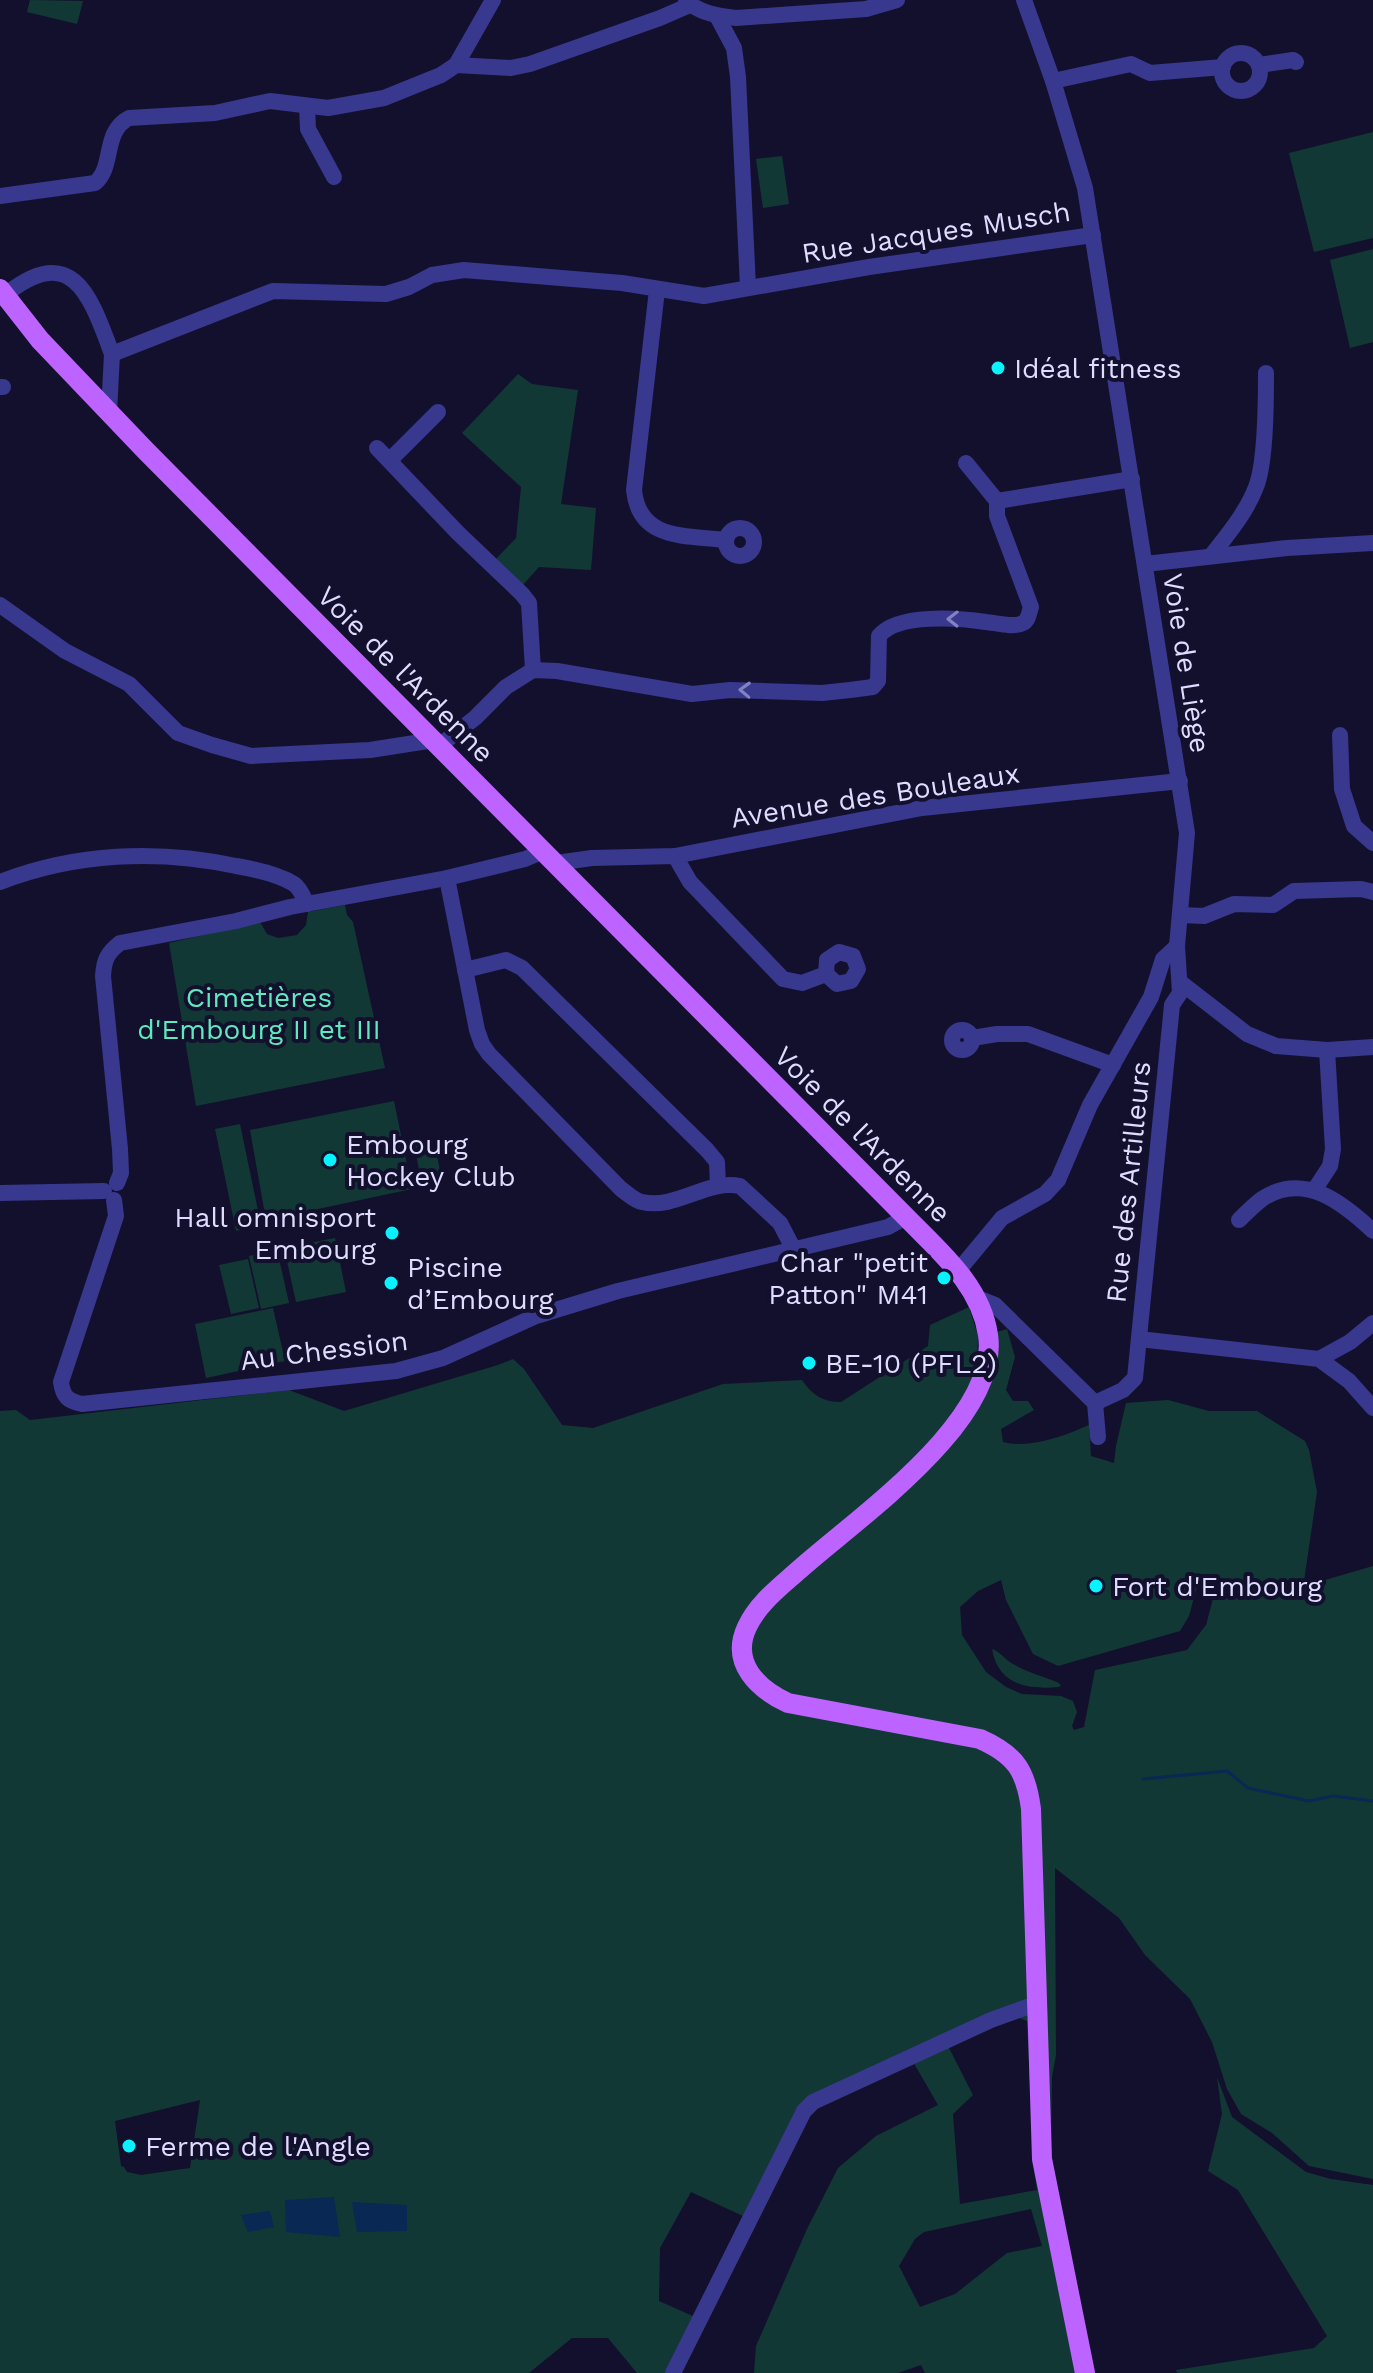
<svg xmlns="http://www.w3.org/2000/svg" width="1373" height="2373" viewBox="0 0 1373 2373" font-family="'Work Sans',sans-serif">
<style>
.green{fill:#123835;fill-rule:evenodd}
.water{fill:#092853}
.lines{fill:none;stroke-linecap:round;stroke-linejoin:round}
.stream{stroke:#092853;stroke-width:3}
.minor{stroke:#38388f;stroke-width:16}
.major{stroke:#bd63ff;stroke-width:20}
.oneway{stroke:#8382c1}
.poi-dot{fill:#08f2ff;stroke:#13102d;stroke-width:3}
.labels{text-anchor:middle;stroke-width:8;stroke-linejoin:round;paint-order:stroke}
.street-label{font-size:28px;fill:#dedcff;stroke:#13102d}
.poi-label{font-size:28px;fill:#dedcff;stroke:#13102d;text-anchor:start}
.park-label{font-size:28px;fill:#5ee9bf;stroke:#13102d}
</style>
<rect width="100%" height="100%" fill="#13102d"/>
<g class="green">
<polygon points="30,0 83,1 77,24 27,12"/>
<polygon points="1373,132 1373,238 1314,252 1289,153"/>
<polygon points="782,156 789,204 763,208 756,159"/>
<polygon points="1373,249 1373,342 1350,348 1330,260"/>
<polygon points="518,374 532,384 578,390 561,504 596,508 591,570 539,567 522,586 495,560 516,538 521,487 462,433"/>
<polygon points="345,905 347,915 353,922 385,1068 196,1106 169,943 260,922 267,934 278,938 297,935 306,925 308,912"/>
<polygon points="394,1101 412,1189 266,1220 250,1130"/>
<polygon points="240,1124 261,1225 236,1231 215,1129"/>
<polygon points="434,1141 443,1186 423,1190 414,1144"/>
<polygon points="335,1238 346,1292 296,1302 284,1248"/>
<polygon points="277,1250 289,1303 261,1309 249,1256"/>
<polygon points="248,1259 259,1308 231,1314 219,1265"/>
<path d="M969 1307 978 1336 977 1362H997V1332L1007 1329 1015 1357 1006 1390 1013 1401H1028L1034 1410 1001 1429 1003 1442C1030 1449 1064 1436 1089 1425L1091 1456 1114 1463 1116 1446 1126 1403 1168 1400 1209 1411H1257L1305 1441 1309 1450 1317 1492 1304 1581 1308 1585 1373 1566V2179L1309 2166 1272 2133 1241 2114 1227 2089 1212 2042 1190 1999 1145 1955 1119 1918 1055 1868 1056 2055 1052 2077 1051 2161 1081 2373H925L921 2365 898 2373H754L756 2346 807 2229 838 2168 876 2136 938 2105 908 2053 807 2100 743 2216 691 2192 660 2248 659 2301 695 2317 668 2373H637L608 2338H572L529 2373H0V1411L16 1410 30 1420 289 1390 344 1411 498 1365 513 1359 524 1369 562 1425 593 1428 723 1384 802 1380C812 1395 823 1402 841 1402L928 1346 930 1325ZM1001 1580 1006 1600 1033 1654 1058 1666 1180 1631 1189 1616 1198 1582 1218 1580 1206 1625 1187 1650 1095 1670 1084 1727 1074 1730 1072 1726 1077 1712 1073 1701 1061 1696 1022 1694 1006 1687 986 1672 962 1635 960 1607 978 1591ZM1014 2016 1027 2021 1034 2171 1037 2190 960 2204 953 2114 973 2095 948 2046ZM200 2100 190 2168 141 2175 127 2172 124 2167 121 2166 115 2121ZM1031 2209 1042 2246 1007 2253 955 2294 920 2307 899 2266 915 2239 924 2232Z"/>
<polygon points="273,1308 285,1361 206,1378 195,1324"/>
<path d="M992 1649C1001 1652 1005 1660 1013 1664 1027 1672 1042 1676 1057 1682L1061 1685 1059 1687C1028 1690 998 1685 992 1649Z"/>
<polygon points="1217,2077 1232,2117 1306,2172 1331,2179 1373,2185 1373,2373 1177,2373 1176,2370 1314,2348 1327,2336 1238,2190 1208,2171 1222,2114"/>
</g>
<g class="water">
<polygon points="334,2197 340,2237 286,2232 285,2200"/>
<polygon points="352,2202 407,2205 407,2231 357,2232"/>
<polygon points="270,2211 274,2227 248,2232 241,2215"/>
</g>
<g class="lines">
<polyline class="stream" points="1143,1779 1227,1771 1248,1788 1309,1801 1333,1796 1373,1801"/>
<g class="minor">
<path d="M686 0C698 13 719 16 736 18L866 9 897 0"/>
<polyline points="1024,0 1053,81 1085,188 1187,833 1177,946 1180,993 1172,1005 1135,1378 1123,1390 1095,1403"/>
<polyline points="717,16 734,48 738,77 748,287"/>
<circle cx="1241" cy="72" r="19"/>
<polyline points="456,65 493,0"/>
<polyline points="1259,65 1293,60 1296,62"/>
<polyline points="1053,81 1131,64 1150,73 1223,67"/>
<polyline points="307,107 308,129 334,177"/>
<path d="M0 196 95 183C115 166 102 132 129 118L215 113 270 101 328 108 384 98 441 75 456 65 511 68 530 64 660 18 690 5"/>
<path d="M657 290 634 490C639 541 686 535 726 540"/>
<path d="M5 295C73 240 91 298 112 354"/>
<polyline points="0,387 3,387"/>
<polyline points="109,412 112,354 273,291 386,294 409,287 432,275 464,270 622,283 704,296 869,267 1093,235"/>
<polyline points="377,448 458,533 522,594 529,603 533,670"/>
<polyline points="390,460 438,412"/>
<polyline points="966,463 997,501 1132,479"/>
<circle cx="740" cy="542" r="14"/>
<path d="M1211 556C1228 534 1246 513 1256 487 1266 462 1266 401 1266 373"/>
<polyline points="1145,564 1287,548 1373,543"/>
<polyline points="0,605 65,651 129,684 178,733 212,745 251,756 370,750 434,740"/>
<polyline points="1340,735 1342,789 1354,826 1373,843"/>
<path d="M439 746 475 718 506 687 533 670 557 671 692 694 730 690 822 693 850 690 873 687 878 681 879 636C897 613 959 618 986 622 996 623 1014 628 1023 623 1029 620 1029 612 1031 607L997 516V501"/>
<polyline points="675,856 690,882 783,979 802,983 826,974"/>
<polyline points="556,863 592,858 675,856 922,808 1180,781"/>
<path d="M447 878 477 1030 482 1044 489 1054 621 1189C627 1193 635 1201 642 1202 676 1210 707 1179 740 1186L780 1223 794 1250"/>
<path d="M0 882C75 853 157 849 236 866 254 869 278 874 294 884 300 888 304 898 307 904"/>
<polyline points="1181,915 1204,916 1234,904 1273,905 1294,891 1361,889 1373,892"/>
<polygon points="839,952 853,956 858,969 851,981 837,984 826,974 827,960"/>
<polyline points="465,970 506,960 522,968 707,1150 717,1162 718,1186"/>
<polyline points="1180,982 1247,1034 1276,1046 1327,1050 1373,1047"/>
<circle cx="962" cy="1040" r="10"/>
<polyline points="972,1038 997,1034 1028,1034 1113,1065"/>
<path d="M117 1183 121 1173 120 1149 103 976C104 960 107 953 120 943L236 921 290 907 447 878 525 859 544 851"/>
<polyline points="1315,1189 1330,1166 1333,1149 1327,1050"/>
<polyline points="0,1193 104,1191"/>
<path d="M114 1200 116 1216 61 1382C63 1397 68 1401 82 1404L396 1371 443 1358 536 1316 618 1291 888 1227 906 1217"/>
<path d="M1239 1220C1246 1213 1254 1205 1262 1199 1304 1171 1343 1203 1373 1231"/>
<polyline points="958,1271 1002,1218 1045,1194 1058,1180 1090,1105 1151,997 1163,959 1177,946"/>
<polyline points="975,1297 995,1305 1095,1403 1098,1437"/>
<polyline points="1139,1339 1319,1359 1349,1381 1373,1408"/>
<polyline points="1319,1359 1350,1342 1373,1323"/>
<polyline points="673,2373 804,2111 813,2102 991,2020 1038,2003"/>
</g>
<path class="major" d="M0 289 40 340 146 451 906 1217C939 1251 981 1285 988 1335 1001 1420 857 1518 800 1569 781 1586 758 1603 747 1627 730 1663 758 1689 788 1703L980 1739C1016 1755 1026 1771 1031 1809L1042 2159 1085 2373"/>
</g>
<defs><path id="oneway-chevron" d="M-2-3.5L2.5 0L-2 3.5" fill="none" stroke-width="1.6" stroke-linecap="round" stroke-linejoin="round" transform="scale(2)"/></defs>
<g class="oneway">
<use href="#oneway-chevron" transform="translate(953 619) rotate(-179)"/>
<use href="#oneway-chevron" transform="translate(745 690) rotate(-178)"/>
</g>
<g class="poi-dot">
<circle cx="998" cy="368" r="8"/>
<circle cx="330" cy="1160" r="8"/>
<circle cx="392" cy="1233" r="8"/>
<circle cx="944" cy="1278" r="8"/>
<circle cx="391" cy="1283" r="8"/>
<circle cx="809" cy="1363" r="8"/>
<circle cx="1096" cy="1586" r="8"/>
<circle cx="129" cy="2146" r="8"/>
</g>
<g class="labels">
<g class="street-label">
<text transform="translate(936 232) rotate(-9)" y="10">Rue Jacques Musch</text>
<text transform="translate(1187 663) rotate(81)" y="10">Voie de Liège</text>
<text transform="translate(406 674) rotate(45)" y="10">Voie de l'Ardenne</text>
<text transform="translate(875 795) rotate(-9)" y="10">Avenue des Bouleaux</text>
<text transform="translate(863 1134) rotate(45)" y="10">Voie de l'Ardenne</text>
<text transform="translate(1128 1182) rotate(-84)" y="10">Rue des Artilleurs</text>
<text transform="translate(324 1350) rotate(-7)" y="10">Au Chession</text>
</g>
<g class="poi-label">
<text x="1014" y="378">Idéal fitness</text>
<text x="346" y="1154">Embourg<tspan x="346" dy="32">Hockey Club</tspan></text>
<text x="376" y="1227" text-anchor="end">Hall omnisport<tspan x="376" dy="32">Embourg</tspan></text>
<text x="928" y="1272" text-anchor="end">Char "petit<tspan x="928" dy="32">Patton" M41</tspan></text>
<text x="407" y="1277">Piscine<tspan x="407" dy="32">d’Embourg</tspan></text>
<text x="825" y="1373">BE-10 (PFL2)</text>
<text x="1112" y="1596">Fort d'Embourg</text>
<text x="145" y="2156">Ferme de l'Angle</text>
</g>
<g class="park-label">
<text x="259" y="1007">Cimetières<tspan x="259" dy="32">d'Embourg II et III</tspan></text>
</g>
</g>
</svg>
